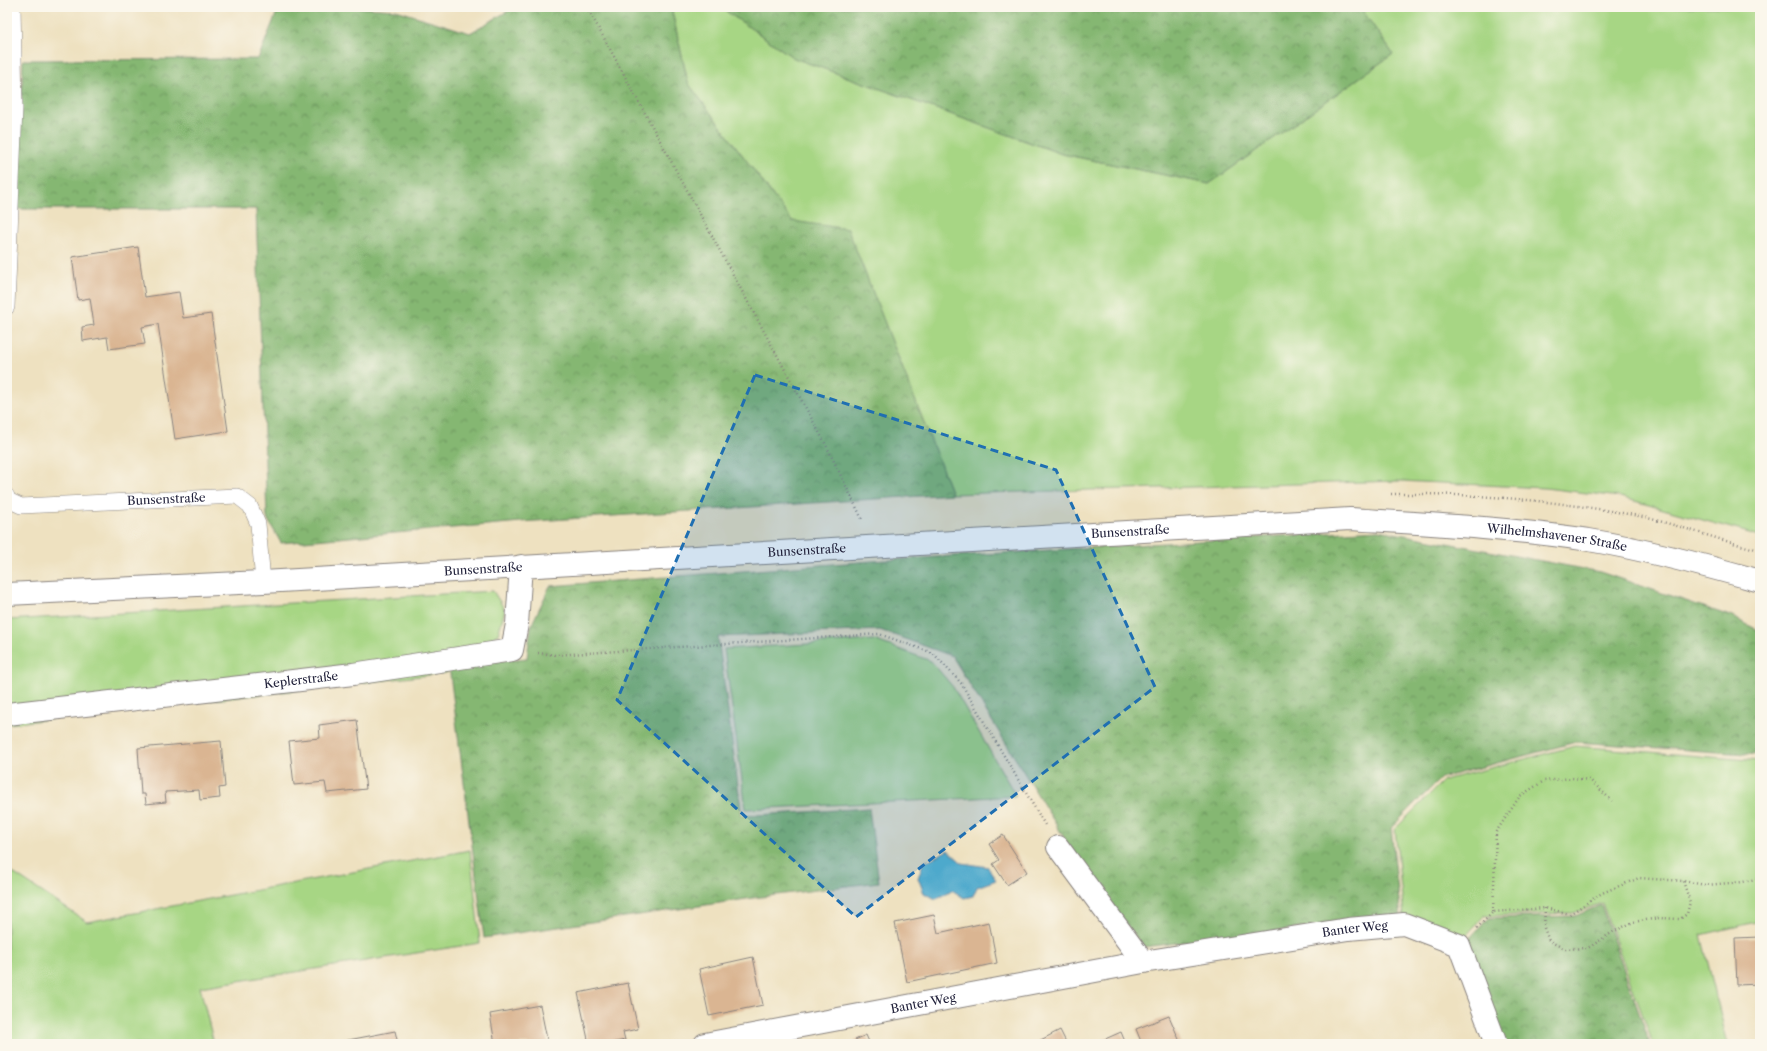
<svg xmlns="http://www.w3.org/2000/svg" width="1767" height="1051" viewBox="0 0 1767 1051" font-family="'Libre Caslon Text',serif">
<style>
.green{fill:#a7d684;stroke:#647c60}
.forest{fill:url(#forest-crowns);stroke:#546c56}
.water{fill:#4ea9cc;stroke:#386684}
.building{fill:#dab592}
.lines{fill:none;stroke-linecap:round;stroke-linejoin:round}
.service-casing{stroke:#88827e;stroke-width:16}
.minor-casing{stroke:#88827e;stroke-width:24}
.tertiary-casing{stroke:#88827e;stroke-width:24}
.path{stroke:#88827e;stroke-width:2.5;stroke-dasharray:1 3;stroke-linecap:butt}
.service{stroke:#fff;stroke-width:15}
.minor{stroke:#fff;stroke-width:22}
.tertiary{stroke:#fff;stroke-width:22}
.marked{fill:#1f6fb2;fill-opacity:0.2;stroke:#1f6fb2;stroke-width:3;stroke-dasharray:8 5;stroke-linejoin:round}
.labels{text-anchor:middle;stroke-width:4;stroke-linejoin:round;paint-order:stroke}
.street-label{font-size:12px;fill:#22223b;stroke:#fbf7ec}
</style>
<defs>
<pattern id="forest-crowns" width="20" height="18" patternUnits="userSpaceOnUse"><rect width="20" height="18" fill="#85b772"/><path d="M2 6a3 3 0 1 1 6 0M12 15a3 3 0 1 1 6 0" fill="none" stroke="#6c945f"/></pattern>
</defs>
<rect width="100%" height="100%" fill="#fbf7ec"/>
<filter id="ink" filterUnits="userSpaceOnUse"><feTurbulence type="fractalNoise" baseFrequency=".025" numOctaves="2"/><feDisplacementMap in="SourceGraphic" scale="8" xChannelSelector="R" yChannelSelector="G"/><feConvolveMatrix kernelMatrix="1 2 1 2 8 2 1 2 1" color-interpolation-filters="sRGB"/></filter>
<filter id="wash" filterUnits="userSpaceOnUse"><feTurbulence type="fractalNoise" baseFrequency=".012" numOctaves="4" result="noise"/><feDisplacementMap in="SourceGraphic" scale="16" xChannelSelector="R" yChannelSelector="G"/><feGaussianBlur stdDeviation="0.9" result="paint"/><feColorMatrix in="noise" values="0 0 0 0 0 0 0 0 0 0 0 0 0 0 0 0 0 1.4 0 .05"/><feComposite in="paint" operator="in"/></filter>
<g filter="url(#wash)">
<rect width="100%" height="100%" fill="#eee1c0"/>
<g class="green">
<polygon points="671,7 720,7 794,58 1062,154 1209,184 1393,54 1360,7 1760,7 1760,536 1620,497 1545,488 1400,481 952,494 848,230 792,221 688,83"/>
<polygon points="493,591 505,610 498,634 446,673 8,724 7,727 7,620"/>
<polygon points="874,640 931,661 953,687 1016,796 746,809 724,649"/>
<polygon points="1575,746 1760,761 1760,921 1701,935 1728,1044 1653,1044 1602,903 1574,913 1484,916 1461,941 1404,917 1395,829 1444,780"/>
<polygon points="470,850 480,943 200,987 214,1044 7,1044 7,869 87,922"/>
</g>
<g class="forest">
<polygon points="279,7 350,7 396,10 470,33 515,7 671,7 688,83 792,221 848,229 952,494 521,522 281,543 267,518 256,209 17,209 23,60 258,59"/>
<polygon points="720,7 1360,7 1393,54 1209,184 1062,154 794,58"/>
<polygon points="1378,530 1600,572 1730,616 1760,631 1760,755 1576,742 1441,778 1391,828 1401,919 1345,923 1143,947 1068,844 952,656 880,630 718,637 742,816 869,808 879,882 753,898 484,938 449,666 527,658 531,626 550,586 872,561"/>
<polygon points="1601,905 1650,1044 1502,1044 1464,944 1489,918 1575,916"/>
</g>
<polygon class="water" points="948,850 962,863 988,867 996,880 977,887 973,896 964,898 952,890 936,899 924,893 918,878 923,863"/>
<g id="blocks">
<g class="building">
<polygon points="138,247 145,297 179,292 183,318 211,314 228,431 175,439 158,324 142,327 145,344 109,349 107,337 83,341 82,327 94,325 90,298 78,300 72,257"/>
<polygon points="357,720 366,789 327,793 325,782 294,785 289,741 320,738 319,725"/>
<polygon points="221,741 225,787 219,788 220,798 200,800 199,790 165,792 166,802 146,804 145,794 141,794 138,748"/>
<polygon points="1003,835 1027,872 1007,885 993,864 999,860 989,844"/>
<polygon points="934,915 938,933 989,922 997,963 907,982 895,923"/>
<polygon points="1760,937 1760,984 1737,985 1735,938"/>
<polygon points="753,957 763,1005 709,1016 699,969"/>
<polygon points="628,983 638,1029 623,1032 625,1040 606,1044 589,1044 578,993"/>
<polygon points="540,1005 548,1044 495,1044 490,1014"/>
<polygon points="1169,1016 1181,1044 1142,1044 1136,1029"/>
<polygon points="1060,1030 1067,1044 1033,1044"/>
<polygon points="395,1031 398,1044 339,1044 338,1042"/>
<polygon points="1121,1032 1126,1044 1094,1044"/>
<polygon points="866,1035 870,1044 857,1044 855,1040"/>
</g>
</g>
</g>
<g filter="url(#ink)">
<use href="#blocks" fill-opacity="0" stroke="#88827e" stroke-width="1"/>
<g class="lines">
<defs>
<g id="service">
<polyline points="7,307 15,108 13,7"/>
<path id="s1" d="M7 496 8 500 21 506 237 496 250 506 258 524 263 582"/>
</g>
<g id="minor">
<path id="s2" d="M7 714 353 674 512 650 517 624 521 566"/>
<polyline points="1058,847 1143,962"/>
<path id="s3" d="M705 1044 1143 962 1348 929 1404 924 1459 945 1496 1044"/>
</g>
<g id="tertiary">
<path id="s4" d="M7 594 263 582 1350 519C1430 524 1510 528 1589 540 1647 550 1704 565 1760 581"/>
</g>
</defs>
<use href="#service" class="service-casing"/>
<use href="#minor" class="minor-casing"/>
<use href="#tertiary" class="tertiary-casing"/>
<g class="path">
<polyline points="587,7 826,445 863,521"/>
<path d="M1391 494C1470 493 1550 500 1628 514 1673 522 1716 540 1760 550"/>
<polyline points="538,653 556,655 879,634 933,653 961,683 1045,825"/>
<polyline points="1545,908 1544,928 1549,941 1565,949 1588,948 1613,932 1633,922 1659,918 1680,919 1687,914 1690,902 1683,881"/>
<polyline points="1493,912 1496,832 1520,796 1544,781 1572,778 1590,780 1612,801"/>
<polyline points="1477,928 1493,912 1545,908 1570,914 1602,893 1639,878 1683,881 1705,885 1743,882 1760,878"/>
</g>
<use href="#service" class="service"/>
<use href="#minor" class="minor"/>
<use href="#tertiary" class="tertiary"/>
</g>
</g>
<path class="marked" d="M755 375 1056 470 1155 687 856 917 617 700Z"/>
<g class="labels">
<g class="street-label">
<text dy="4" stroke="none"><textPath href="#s1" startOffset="164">Bunsenstraße</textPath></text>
<text dy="4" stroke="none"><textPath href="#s4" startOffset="1125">Bunsenstraße</textPath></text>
<text dy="4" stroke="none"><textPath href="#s4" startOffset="1553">Wilhelmshavener Straße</textPath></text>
<text dy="4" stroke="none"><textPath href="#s4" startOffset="801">Bunsenstraße</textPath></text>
<text dy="4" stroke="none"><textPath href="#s4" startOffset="477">Bunsenstraße</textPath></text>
<text dy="4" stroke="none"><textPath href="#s2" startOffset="296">Keplerstraße</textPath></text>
<text dy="4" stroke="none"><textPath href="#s3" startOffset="660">Banter Weg</textPath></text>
<text dy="4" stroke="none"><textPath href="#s3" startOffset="222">Banter Weg</textPath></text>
</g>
</g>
<rect width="1767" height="1051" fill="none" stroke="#fbf7ec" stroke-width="24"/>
</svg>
